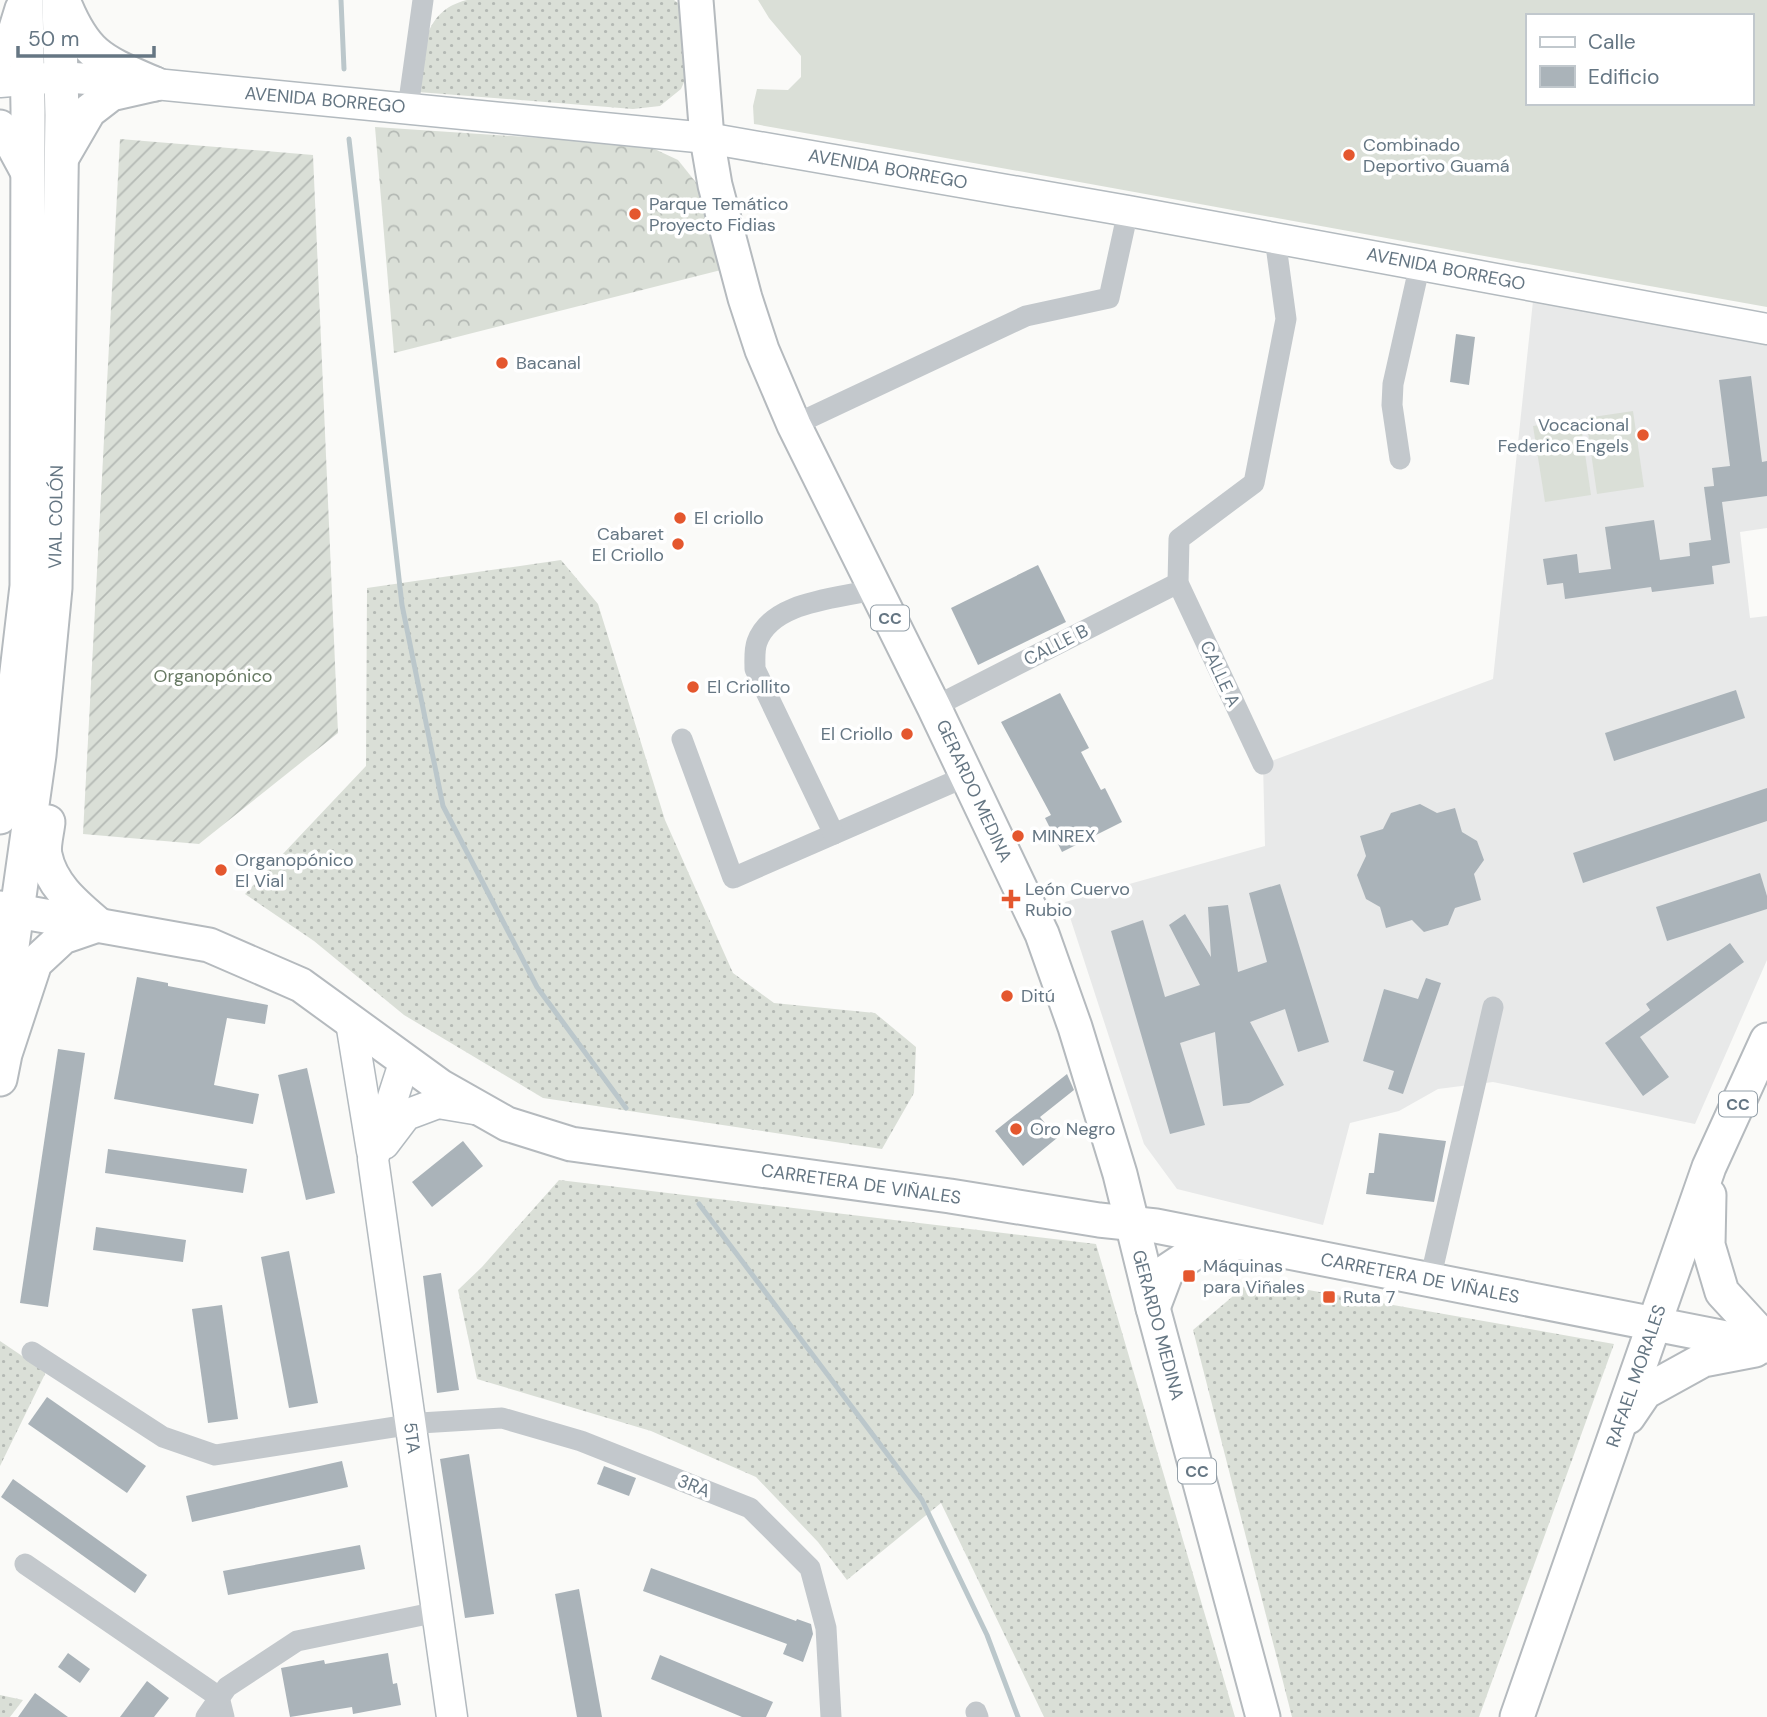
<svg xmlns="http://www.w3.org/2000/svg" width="1767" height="1717" viewBox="0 0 1767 1717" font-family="'DM Sans',sans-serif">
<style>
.built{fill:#e8e9e9}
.grass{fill:url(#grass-dots)}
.forest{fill:url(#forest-crowns)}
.garden{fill:url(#garden-furrows)}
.pitch{fill:#dadfd7;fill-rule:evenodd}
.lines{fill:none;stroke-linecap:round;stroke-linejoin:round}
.stream{stroke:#bbc7cb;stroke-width:5}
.building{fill:#aab3b9}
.secondary-casing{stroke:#b3babf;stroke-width:33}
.primary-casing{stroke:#b5babe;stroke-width:37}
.street{stroke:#c3c8cc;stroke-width:21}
.secondary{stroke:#fff;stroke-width:30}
.primary{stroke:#fff;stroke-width:33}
.poi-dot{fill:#e4572e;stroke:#fff;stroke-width:2.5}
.labels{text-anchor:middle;stroke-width:7;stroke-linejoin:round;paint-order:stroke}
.shield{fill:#fff;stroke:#939fa8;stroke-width:2}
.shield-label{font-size:16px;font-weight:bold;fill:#657683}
.street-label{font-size:18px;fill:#657683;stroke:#fff}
.poi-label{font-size:18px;fill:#657683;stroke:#fff;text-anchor:start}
.park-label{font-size:18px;fill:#687a64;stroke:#fff}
</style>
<defs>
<pattern id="grass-dots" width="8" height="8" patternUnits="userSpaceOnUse" patternTransform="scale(1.75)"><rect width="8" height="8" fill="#dadfd7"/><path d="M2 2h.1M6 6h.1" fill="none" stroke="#b4b9b4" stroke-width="1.8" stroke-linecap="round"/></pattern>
<pattern id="forest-crowns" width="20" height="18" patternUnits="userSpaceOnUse" patternTransform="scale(1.75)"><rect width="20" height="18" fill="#dadfd7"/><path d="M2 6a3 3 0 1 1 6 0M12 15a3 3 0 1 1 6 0" fill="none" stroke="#b4b9b4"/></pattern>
<pattern id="garden-furrows" width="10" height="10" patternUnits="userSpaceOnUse" patternTransform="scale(1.75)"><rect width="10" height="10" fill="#dadfd7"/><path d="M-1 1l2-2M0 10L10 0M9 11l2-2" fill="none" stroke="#b4b9b4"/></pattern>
</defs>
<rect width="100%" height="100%" fill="#fafaf8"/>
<polygon class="built" points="1533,301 1767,342 1767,528 1740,532 1750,618 1767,616 1767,960 1695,1124 1493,1082 1438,1089 1399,1111 1350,1123 1323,1225 1177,1189 1144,1144 1065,902 1265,846 1263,764 1493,679"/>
<g class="grass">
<path d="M467 0H674L685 8 688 73 681 89 660 106 633 109 418 92C423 54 421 11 467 0Z"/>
<polygon points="561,560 598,604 665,820 733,973 774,1003 875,1013 916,1047 914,1093 882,1149 543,1098 404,1015 314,941 245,894 366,766 367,588"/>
<polygon points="559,1180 1096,1244 1235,1717 1044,1717 941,1503 847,1580 818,1542 756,1477 651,1431 477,1379 458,1290 482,1267"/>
<polygon points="1252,1280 1614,1344 1479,1717 1292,1717 1193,1330"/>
<polygon points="0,1341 46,1372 0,1466"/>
<polygon points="0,1695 23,1700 10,1717 0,1717"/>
</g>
<polygon class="forest" points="375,127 646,145 678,160 702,190 721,270 394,353"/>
<polygon class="garden" points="120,139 313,155 338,733 199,844 83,834"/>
<g class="pitch">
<path d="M758 0H1767V307C1429 247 1092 183 754 124L753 106 757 89 788 90 801 77V56L769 18ZM1527 16H1751V103H1527Z"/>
<polygon points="1633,411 1644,487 1597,494 1586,418"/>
<polygon points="1580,419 1591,495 1545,502 1533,426"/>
</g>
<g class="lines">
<g class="stream">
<polyline points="341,0 344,69"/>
<polyline points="349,139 402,605 443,806 537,987 626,1108"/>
<polyline points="699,1204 922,1500 987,1635 1018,1717"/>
</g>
</g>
<g class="building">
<polygon points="1456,334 1475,337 1469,385 1450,382"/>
<polygon points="1751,376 1762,462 1767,461 1767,496 1722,502 1730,563 1712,566 1714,584 1652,592 1651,587 1565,599 1563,583 1547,585 1543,559 1577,554 1579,573 1611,569 1605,527 1654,520 1660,560 1690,556 1689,543 1711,540 1704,487 1714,486 1712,468 1730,466 1719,380"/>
<polygon points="1038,565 1066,622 978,665 951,608"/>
<polygon points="1736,690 1745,718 1614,761 1605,733"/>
<polygon points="1060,693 1089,748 1081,752 1101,790 1105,788 1122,822 1062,852 1045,818 1051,815 1001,722"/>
<polygon points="1767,788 1767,821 1583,883 1573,853"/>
<polygon points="1420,804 1437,813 1455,808 1462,832 1477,841 1484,860 1474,874 1481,900 1455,908 1448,925 1424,932 1412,920 1386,928 1380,907 1366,899 1357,875 1366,856 1360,836 1383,829 1391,813"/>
<polygon points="1760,873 1767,896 1767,909 1667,941 1656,907"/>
<polygon points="1280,884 1329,1042 1298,1052 1285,1009 1250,1022 1284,1085 1249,1103 1223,1106 1215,1032 1180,1043 1205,1125 1170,1134 1111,931 1143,920 1165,997 1200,985 1169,925 1185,914 1211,957 1208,907 1228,905 1238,972 1267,962 1249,893"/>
<polygon points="1730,943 1744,962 1640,1037 1669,1077 1643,1096 1605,1043 1650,1010 1646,1004"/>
<polygon points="137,977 168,983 168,986 268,1005 265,1024 227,1018 214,1085 259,1094 253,1124 114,1099"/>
<polygon points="1426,978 1441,983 1403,1094 1388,1089 1394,1071 1363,1061 1384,989 1418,999"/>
<polygon points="58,1049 85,1053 48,1307 20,1303"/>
<polygon points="307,1068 335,1193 306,1200 278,1075"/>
<polygon points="1067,1074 1074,1090 1040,1117 1057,1138 1023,1166 995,1131"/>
<polygon points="1379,1133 1446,1141 1434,1202 1366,1194 1369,1173 1374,1173"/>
<polygon points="463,1141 483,1166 432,1207 412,1182"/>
<polygon points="108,1149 247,1169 243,1193 105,1173"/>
<polygon points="96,1227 186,1240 183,1262 93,1250"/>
<polygon points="289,1251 318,1403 289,1408 261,1257"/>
<polygon points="441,1273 459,1390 437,1393 423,1276"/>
<polygon points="222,1305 238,1419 208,1423 192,1309"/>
<polygon points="47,1397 146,1466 127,1493 28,1424"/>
<polygon points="469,1454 494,1614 465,1618 440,1459"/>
<polygon points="342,1461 348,1487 192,1522 186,1496"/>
<polygon points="604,1466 636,1478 629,1496 597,1484"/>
<polygon points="13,1479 147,1575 135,1593 1,1497"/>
<polygon points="360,1545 365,1569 228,1595 223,1571"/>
<polygon points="651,1568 796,1621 797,1619 811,1624 813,1634 803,1662 783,1654 787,1644 643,1591"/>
<polygon points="579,1589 602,1717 577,1717 555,1594"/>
<polygon points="68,1653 90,1669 80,1683 58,1667"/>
<polygon points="388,1653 393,1684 397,1683 401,1705 353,1714 352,1707 290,1717 281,1668 324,1660 325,1664"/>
<polygon points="660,1655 773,1702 766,1717 742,1717 651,1679"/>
<polygon points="147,1681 169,1698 154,1717 120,1717"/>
<polygon points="35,1693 68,1717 18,1717"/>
</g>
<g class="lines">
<defs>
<g id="secondary">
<polyline points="0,82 61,77 155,84 707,138 1128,211 1767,329"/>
<polyline points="351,1022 372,1151"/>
<polyline points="405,1060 373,1159 452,1717"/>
<polyline points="384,1144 406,1115 438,1103 474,1109"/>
</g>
<g id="primary">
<path d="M63 0C85 56 102 61 155 84"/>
<polyline points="696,0 707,138 715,185 745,298 762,350 794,425 934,707 1042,934 1075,1027 1120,1174 1153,1308 1263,1717"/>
<polyline points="0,54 13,38 22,9"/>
<polyline points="0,127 13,145 27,171"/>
<polyline points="64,154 89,111 111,94 155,84"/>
<polyline points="0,817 27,586 28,110 26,0"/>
<path d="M48 822C47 832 43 846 45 855 51 886 77 906 99 925"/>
<polyline points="0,908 209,945 301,985 440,1086 507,1124 571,1144 950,1196 1099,1220 1156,1226 1767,1346"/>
<polyline points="0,1031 39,755 55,588 62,115 59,0"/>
<polyline points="0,1079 5,1054 35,963 63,937 98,925"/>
<polyline points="1709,1195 1708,1245 1722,1292 1767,1341"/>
<polyline points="1153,1308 1167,1271 1194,1253 1231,1245"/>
<polyline points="1628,1417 1645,1392 1703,1360 1755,1350"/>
<polyline points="1517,1717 1709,1167 1767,1040"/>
</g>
</defs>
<use href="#secondary" class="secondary-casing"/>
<use href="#primary" class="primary-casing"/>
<g class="street">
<polyline points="408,108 423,0"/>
<polyline points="794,425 1026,316 1109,298 1128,211"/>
<polyline points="1400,459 1392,405 1393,384 1420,264"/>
<polyline points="934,707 1178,583"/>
<polyline points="682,739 733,878 967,776"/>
<polyline points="1263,764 1178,583 1179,539 1254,483 1286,319 1275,238"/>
<path d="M834 834 755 669C755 661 754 650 757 642 772 600 839 599 876 589"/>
<polyline points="1430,1280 1493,1007"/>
<polyline points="32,1352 163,1437 215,1455 420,1423 502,1418 581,1441 750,1508 810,1568 826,1628 831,1717"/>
<polyline points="25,1564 219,1697 224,1717"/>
<polyline points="976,1712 978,1717"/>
<polyline points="206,1717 227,1687 297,1641 437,1612"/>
</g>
<use href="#secondary" class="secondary"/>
<use href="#primary" class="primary"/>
</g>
<g class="poi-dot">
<circle cx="1349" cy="155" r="7"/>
<circle cx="635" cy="214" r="7"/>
<circle cx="502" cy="363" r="7"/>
<circle cx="1643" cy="435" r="7"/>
<circle cx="680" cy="518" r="7"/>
<circle cx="678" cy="544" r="7"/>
<circle cx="693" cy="687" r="7"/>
<circle cx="907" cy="734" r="7"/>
<circle cx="1018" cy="836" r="7"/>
<circle cx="221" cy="870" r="7"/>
<path d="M1007.5 888.5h7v7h7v7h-7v7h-7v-7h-7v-7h7z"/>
<circle cx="1007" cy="996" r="7"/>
<circle cx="1016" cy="1129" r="7"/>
<rect x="1182" y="1269" width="14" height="14" rx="3.5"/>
<rect x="1322" y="1290" width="14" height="14" rx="3.5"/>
</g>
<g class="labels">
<g class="shield">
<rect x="871" y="605.5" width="38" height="25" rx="5"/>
<rect x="1719" y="1091.5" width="38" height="25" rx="5"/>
<rect x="1178" y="1458.5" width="38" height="25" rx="5"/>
</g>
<g class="shield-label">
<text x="890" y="624">CC</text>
<text x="1738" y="1110">CC</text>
<text x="1197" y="1477">CC</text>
</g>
<g class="street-label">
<text transform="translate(325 100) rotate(5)" y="6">AVENIDA BORREGO</text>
<text transform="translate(888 169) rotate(10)" y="6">AVENIDA BORREGO</text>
<text transform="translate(1446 269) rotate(11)" y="6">AVENIDA BORREGO</text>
<text transform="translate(56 517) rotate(-89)" y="6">VIAL COLÓN</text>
<text transform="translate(1056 645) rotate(-27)" y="6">CALLE B</text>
<text transform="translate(1220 674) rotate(65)" y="6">CALLE A</text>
<text transform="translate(974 791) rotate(65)" y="6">GERARDO MEDINA</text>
<text transform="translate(861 1184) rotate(8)" y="6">CARRETERA DE VIÑALES</text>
<text transform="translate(1420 1278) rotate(11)" y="6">CARRETERA DE VIÑALES</text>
<text transform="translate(1158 1325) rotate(75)" y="6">GERARDO MEDINA</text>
<text transform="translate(1636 1376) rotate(-71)" y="6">RAFAEL MORALES</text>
<text transform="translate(412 1438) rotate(82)" y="6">5TA</text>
<text transform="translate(694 1486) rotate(22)" y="6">3RA</text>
</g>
<g class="poi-label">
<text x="1363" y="151">Combinado<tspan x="1363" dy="21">Deportivo Guamá</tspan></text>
<text x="649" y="210">Parque Temático<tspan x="649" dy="21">Proyecto Fidias</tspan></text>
<text x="516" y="369">Bacanal</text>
<text x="1629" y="431" text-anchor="end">Vocacional<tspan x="1629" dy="21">Federico Engels</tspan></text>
<text x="694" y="524">El criollo</text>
<text x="664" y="540" text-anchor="end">Cabaret<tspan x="664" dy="21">El Criollo</tspan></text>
<text x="707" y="693">El Criollito</text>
<text x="893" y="740" text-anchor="end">El Criollo</text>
<text x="1032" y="842">MINREX</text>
<text x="235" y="866">Organopónico<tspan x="235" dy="21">El Vial</tspan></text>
<text x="1025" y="895">León Cuervo<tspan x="1025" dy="21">Rubio</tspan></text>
<text x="1021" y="1002">Ditú</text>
<text x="1030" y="1135">Oro Negro</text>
<text x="1203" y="1272">Máquinas<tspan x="1203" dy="21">para Viñales</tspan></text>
<text x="1343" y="1303">Ruta 7</text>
</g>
<g class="park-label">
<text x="213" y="682">Organopónico</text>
</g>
</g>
<rect x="1526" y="14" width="228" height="91" fill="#ffffff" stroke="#c1c8cd" stroke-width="2"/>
<rect x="1540" y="37" width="35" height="10" fill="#ffffff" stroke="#c1c8cd" stroke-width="2"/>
<text x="1588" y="49" font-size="21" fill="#657683">Calle</text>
<rect x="1540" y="66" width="35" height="21" fill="#aab3b9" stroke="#c1c8cd" stroke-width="2"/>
<text x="1588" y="84" font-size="21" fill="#657683">Edificio</text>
<path d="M18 46v10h136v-10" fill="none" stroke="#657683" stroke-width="3.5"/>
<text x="28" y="46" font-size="21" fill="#657683" stroke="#ffffff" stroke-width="5" paint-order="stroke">50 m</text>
</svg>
